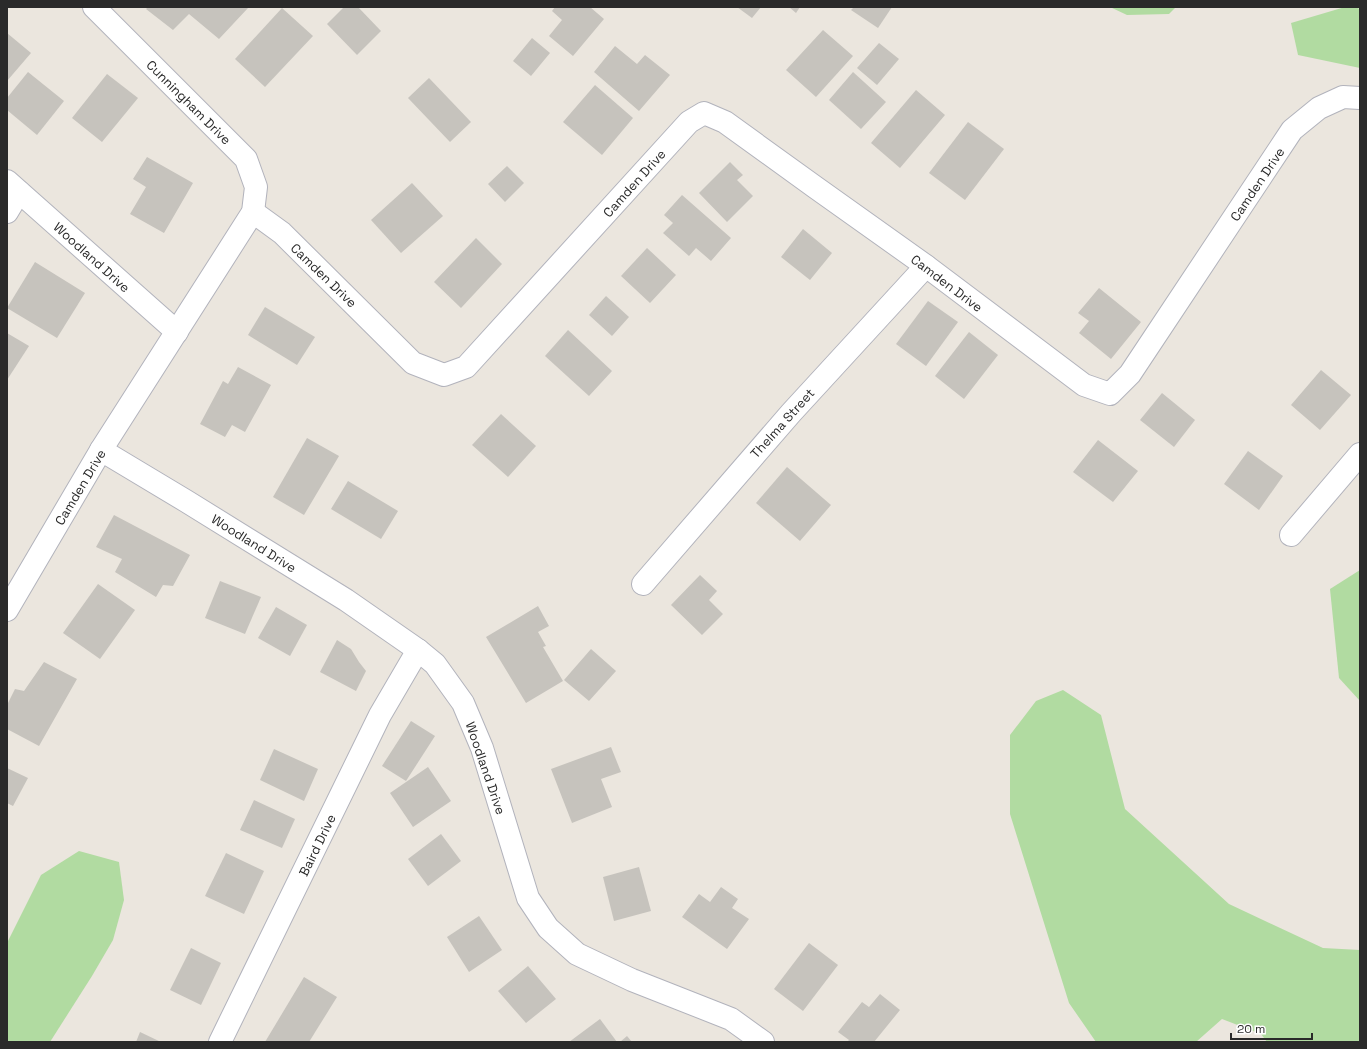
<svg xmlns="http://www.w3.org/2000/svg" width="1367" height="1049" viewBox="0 0 1367 1049" font-family="'Space Grotesk',sans-serif">
<style>
.green{fill:#b1dba1}
.building{fill:#c6c3bd}
.lines{fill:none;stroke-linecap:round;stroke-linejoin:round}
.minor-casing{stroke:#b2b3bc;stroke-width:24}
.minor{stroke:#fff;stroke-width:22}
.labels{text-anchor:middle;stroke-width:4;stroke-linejoin:round;paint-order:stroke}
.street-label{font-size:13px;fill:#2a2a2a;stroke:#fff}
</style>
<rect width="100%" height="100%" fill="#ebe6de"/>
<g class="green">
<polygon points="1110,7 1176,7 1169,14 1127,15"/>
<polygon points="1345,7 1355,7 1360,9 1360,68 1298,55 1291,23"/>
<polygon points="1360,570 1360,701 1339,678 1330,589"/>
<polygon points="1063,690 1101,715 1125,809 1229,904 1323,948 1360,950 1360,1042 1267,1042 1261,1034 1222,1019 1196,1042 1096,1042 1069,1003 1010,814 1010,735 1036,701"/>
<polygon points="79,851 119,862 124,900 113,940 92,976 50,1042 7,1042 7,943 41,875"/>
</g>
<g class="building">
<polygon points="148,7 247,7 248,8 219,39 189,14 173,30 146,9"/>
<polygon points="344,7 358,7 381,31 357,55 327,24"/>
<polygon points="555,7 590,7 604,19 573,56 549,36 562,20 552,11"/>
<polygon points="737,7 761,7 752,18"/>
<polygon points="789,7 800,7 796,13"/>
<polygon points="854,7 892,7 878,28 851,10"/>
<polygon points="282,8 313,36 265,87 235,59"/>
<polygon points="823,30 853,56 816,97 786,70"/>
<polygon points="7,33 31,53 7,81"/>
<polygon points="532,38 550,53 531,76 513,61"/>
<polygon points="879,43 899,59 877,85 857,68"/>
<polygon points="615,46 637,64 645,55 670,75 639,111 594,72"/>
<polygon points="28,72 64,101 37,135 7,110 7,98"/>
<polygon points="853,72 886,102 861,129 829,100"/>
<polygon points="107,74 138,98 102,142 72,118"/>
<polygon points="429,78 471,122 450,142 408,98"/>
<polygon points="595,85 633,118 602,155 563,122"/>
<polygon points="916,90 945,115 900,168 871,143"/>
<polygon points="968,122 1004,149 965,200 929,173"/>
<polygon points="147,157 193,183 164,233 130,214 146,187 133,179"/>
<polygon points="730,162 743,175 737,180 753,196 727,222 699,193"/>
<polygon points="507,166 524,183 505,202 488,184"/>
<polygon points="412,183 443,216 401,253 371,220"/>
<polygon points="682,195 731,238 711,261 696,248 689,256 663,233 673,223 664,215"/>
<polygon points="803,229 832,253 810,280 781,257"/>
<polygon points="476,238 502,264 461,308 434,282"/>
<polygon points="647,248 676,275 650,303 621,276"/>
<polygon points="35,262 85,293 57,338 7,308"/>
<polygon points="1099,288 1141,322 1111,359 1079,333 1089,321 1078,313"/>
<polygon points="606,296 629,317 612,336 589,315"/>
<polygon points="928,301 958,322 926,366 896,344"/>
<polygon points="265,307 315,337 297,365 248,335"/>
<polygon points="568,330 612,371 589,396 545,356"/>
<polygon points="969,332 998,355 964,399 935,376"/>
<polygon points="7,333 29,346 7,380"/>
<polygon points="238,367 271,385 245,432 232,425 225,437 200,424 223,381 228,384"/>
<polygon points="1321,370 1351,395 1320,430 1291,405"/>
<polygon points="1162,393 1195,420 1174,447 1140,420"/>
<polygon points="501,414 536,446 508,477 472,445"/>
<polygon points="307,438 339,456 304,515 273,497"/>
<polygon points="1098,440 1138,471 1113,502 1073,472"/>
<polygon points="1248,451 1283,476 1259,510 1224,484"/>
<polygon points="787,467 831,505 800,541 756,503"/>
<polygon points="348,481 398,511 381,539 331,509"/>
<polygon points="114,515 190,555 173,586 163,585 156,597 115,572 122,559 96,547"/>
<polygon points="700,575 717,591 709,600 723,614 702,635 671,605"/>
<polygon points="220,581 261,597 245,634 205,618"/>
<polygon points="98,584 135,610 100,659 63,633"/>
<polygon points="538,606 549,626 538,632 546,646 543,647 563,681 526,703 486,637"/>
<polygon points="276,607 307,625 290,656 258,638"/>
<polygon points="337,640 351,649 359,662 366,671 356,691 320,672"/>
<polygon points="591,649 616,671 589,701 564,680"/>
<polygon points="44,662 77,679 39,746 7,729 7,705 15,689 24,691"/>
<polygon points="411,721 435,736 406,781 382,766"/>
<polygon points="611,747 621,772 601,779 612,807 572,823 551,769"/>
<polygon points="274,749 318,769 304,801 260,780"/>
<polygon points="428,767 451,801 413,827 390,793"/>
<polygon points="7,768 28,778 13,806 7,803"/>
<polygon points="254,800 295,819 282,848 240,830"/>
<polygon points="441,834 461,861 428,886 408,859"/>
<polygon points="226,853 264,871 244,914 205,896"/>
<polygon points="639,867 651,911 614,921 603,877"/>
<polygon points="721,887 738,899 732,908 749,919 727,949 682,917 699,894 710,902"/>
<polygon points="479,916 502,950 469,972 447,937"/>
<polygon points="809,943 838,965 803,1011 774,989"/>
<polygon points="191,948 221,963 201,1005 170,990"/>
<polygon points="528,966 556,999 526,1023 498,991"/>
<polygon points="304,977 337,997 309,1042 265,1042"/>
<polygon points="880,994 900,1010 874,1042 847,1042 849,1040 838,1032 862,1002 869,1007"/>
<polygon points="600,1019 617,1042 569,1042"/>
<polygon points="140,1032 161,1042 136,1042"/>
<polygon points="627,1036 632,1042 620,1042"/>
</g>
<g class="lines">
<defs>
<g id="minor">
<polyline points="7,181 177,332"/>
<polyline points="7,212 19,192"/>
<polyline points="253,212 282,233 413,363 444,375 466,367 689,122 704,113 725,122 815,187 926,266 1084,385 1110,394 1130,374 1292,130 1319,108 1343,97 1360,98"/>
<polyline points="101,450 186,501 346,600 418,650 435,664 463,703 482,748 528,898 548,928 577,954 632,980 731,1019 763,1042"/>
<polyline points="1291,535 1360,454"/>
<polyline points="643,584 791,413 926,266"/>
<polyline points="7,610 101,450 253,212 256,187 246,159 94,7"/>
<polyline points="220,1042 380,715 418,650"/>
</g>
</defs>
<use href="#minor" class="minor-casing"/>
<use href="#minor" class="minor"/>
</g>
<g class="labels">
<g class="street-label">
<text transform="translate(189 102) rotate(45)" y="5">Cunningham Drive</text>
<text transform="translate(634 183) rotate(-48)" y="5">Camden Drive</text>
<text transform="translate(1257 184) rotate(-56)" y="5">Camden Drive</text>
<text transform="translate(92 257) rotate(42)" y="5">Woodland Drive</text>
<text transform="translate(324 275) rotate(44)" y="5">Camden Drive</text>
<text transform="translate(947 283) rotate(37)" y="5">Camden Drive</text>
<text transform="translate(782 423) rotate(-48)" y="5">Thelma Street</text>
<text transform="translate(80 487) rotate(-59)" y="5">Camden Drive</text>
<text transform="translate(254 543) rotate(32)" y="5">Woodland Drive</text>
<text transform="translate(486 768) rotate(71)" y="5">Woodland Drive</text>
<text transform="translate(317 845) rotate(-64)" y="5">Baird Drive</text>
</g>
</g>
<rect width="1367" height="1049" fill="none" stroke="#2a2a2a" stroke-width="16"/>
<path d="M1231 1033v6h81v-6" fill="none" stroke="#2a2a2a" stroke-width="2"/>
<text x="1237" y="1033" font-size="12" fill="#2a2a2a" stroke="#ffffff" stroke-width="3" paint-order="stroke">20 m</text>
</svg>
